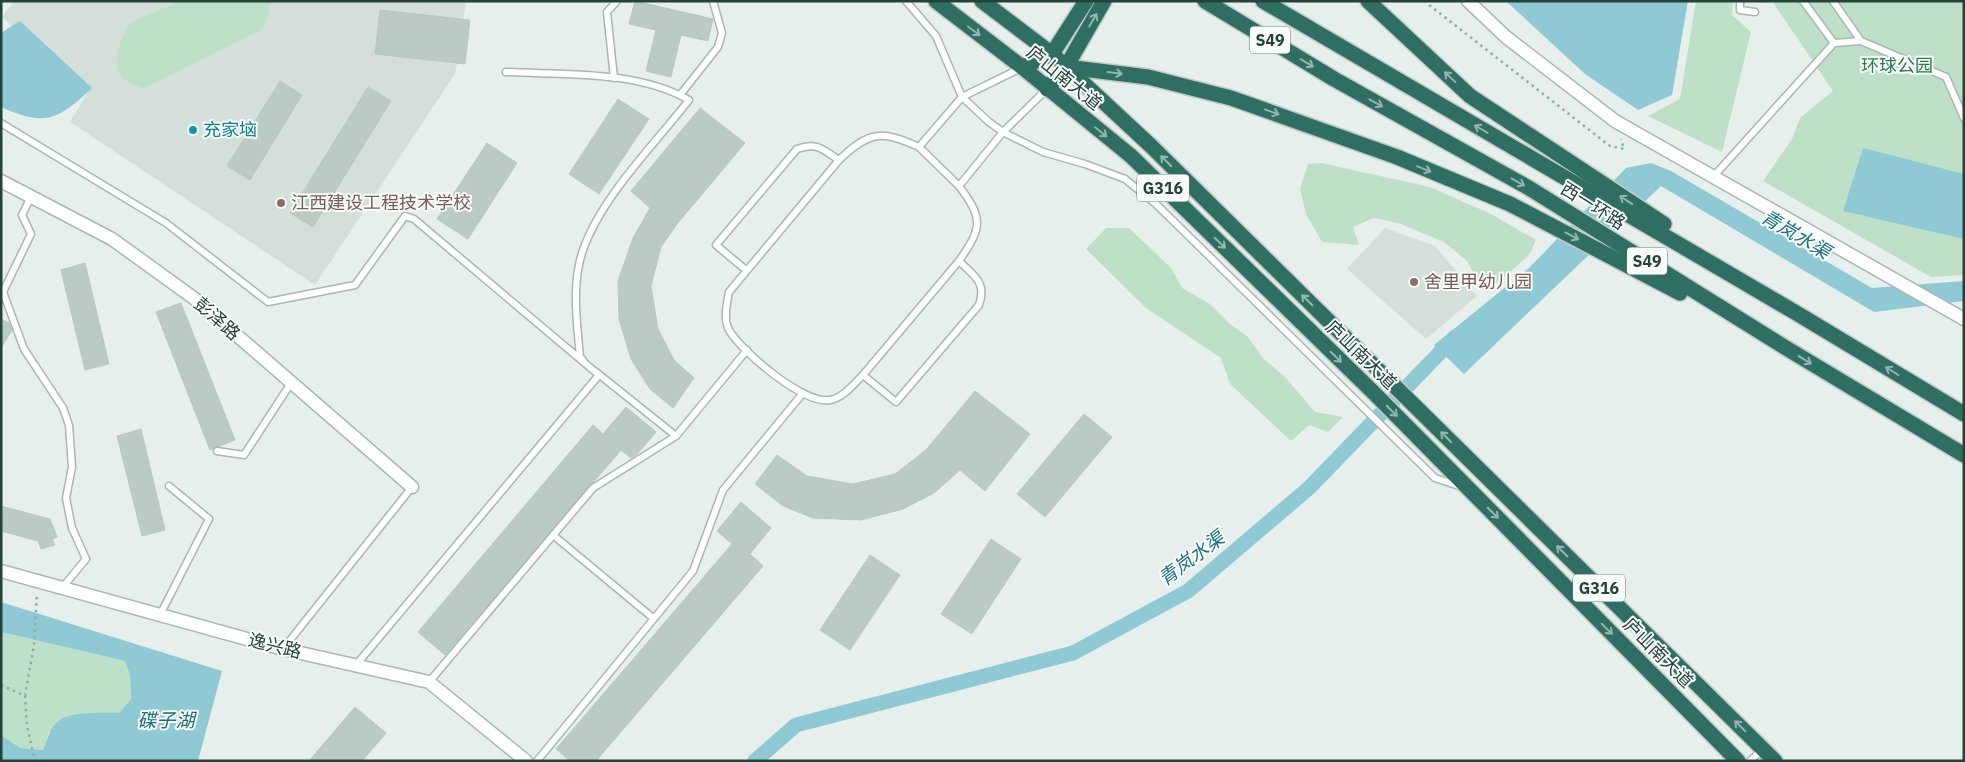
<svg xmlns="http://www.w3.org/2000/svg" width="1965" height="762" viewBox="0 0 1965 762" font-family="'IBM Plex Sans','Noto Sans SC',sans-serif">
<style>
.built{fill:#d4dfda}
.green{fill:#bfe0c8}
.water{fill:#8ec9d4}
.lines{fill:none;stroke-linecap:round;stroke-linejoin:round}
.canal{stroke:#8ec9d4;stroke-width:15}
.building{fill:#bbcac4;stroke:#b8c9c2}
.lane-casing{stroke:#a8b8b2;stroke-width:9}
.street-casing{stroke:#a8b8b2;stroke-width:15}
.highway-casing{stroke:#c2cac8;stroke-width:18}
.path{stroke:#86b3a5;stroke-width:2.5;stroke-dasharray:2.5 4;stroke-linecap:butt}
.lane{stroke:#fff;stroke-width:6}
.street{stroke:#fff;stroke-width:12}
.highway{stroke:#2f6f62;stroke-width:15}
.oneway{stroke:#93b5ae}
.culture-dot{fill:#0f9aa8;stroke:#f7fbf9;stroke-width:2}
.education-dot{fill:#8d6e63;stroke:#f7fbf9;stroke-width:2}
.labels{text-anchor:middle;stroke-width:4;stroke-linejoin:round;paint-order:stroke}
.shield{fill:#f7fbf9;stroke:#637a73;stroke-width:1}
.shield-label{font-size:16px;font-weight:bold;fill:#24423a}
.park-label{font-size:18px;fill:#2d7a4b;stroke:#f7fbf9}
.street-label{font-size:18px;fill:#24423a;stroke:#f7fbf9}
.culture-label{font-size:18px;fill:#0d838f;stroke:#f7fbf9;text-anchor:start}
.education-label{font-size:18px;fill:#785e54;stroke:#f7fbf9;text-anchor:start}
.water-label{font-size:19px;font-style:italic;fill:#1c6f80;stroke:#f7fbf9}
</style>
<rect width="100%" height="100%" fill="#e6efeb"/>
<g class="built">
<polygon points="14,1 466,1 455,74 315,285 70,122 87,93 2,17"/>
<polygon points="1385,228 1435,246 1477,296 1426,339 1347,269"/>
</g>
<g class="green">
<path d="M180 1H272L266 22 259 31 144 88C116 82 112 62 122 38 124 34 127 27 130 24 139 17 168 7 180 1Z"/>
<polygon points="1696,1 1733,1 1732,15 1751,32 1722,152 1648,116 1680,99"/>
<polygon points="1772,1 1964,1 1964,275 1931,277 1763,181 1792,139 1800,118 1833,91"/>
<polygon points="1321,163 1430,187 1489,213 1536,240 1529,255 1487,292 1480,285 1467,261 1444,242 1398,223 1374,218 1353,227 1359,245 1322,242 1306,214 1300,189 1308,164"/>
<polygon points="1106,228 1129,228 1171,268 1182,288 1210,304 1231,325 1247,336 1264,359 1285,377 1315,412 1343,417 1328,432 1309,425 1291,441 1230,384 1221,358 1146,308 1086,249"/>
<polygon points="1,632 125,661 130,675 131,699 119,713 87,713 49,732 43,750 20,748 1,735"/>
</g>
<g class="water">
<polygon points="1506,1 1688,1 1672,95 1638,110 1585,74"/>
<path d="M20 21 92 88C58 120 45 127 1 107V33Z"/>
<polygon points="1863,148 1964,174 1964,239 1843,211"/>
<polygon points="1651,163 1671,171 1872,288 1964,281 1964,301 1874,312 1661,186 1464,374 1434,345 1529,268 1626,168"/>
<path d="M1 602 222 671 198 761H1V735L20 748 43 750C47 740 49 730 57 722 69 711 103 713 119 713L131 699 130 675 125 661 1 632Z"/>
</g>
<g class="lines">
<polyline class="canal" points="755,761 796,725 1073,653 1188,591 1309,488 1455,337"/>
</g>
<g class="building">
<polygon points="635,1 713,19 708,41 681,35 671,77 646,71 656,30 629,24"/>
<polygon points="380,10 470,20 465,64 375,54"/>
<polygon points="280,81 302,95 250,180 227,166"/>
<polygon points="368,87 391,101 313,227 290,213"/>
<polygon points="618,99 649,119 599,194 569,174"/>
<polygon points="700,108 745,143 677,224 661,247 651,286 658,329 674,360 694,378 673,408 650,389 631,359 619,319 618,281 633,238 650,208 631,191"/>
<polygon points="487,143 517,163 468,239 437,219"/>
<polygon points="85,263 109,364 85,370 61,270"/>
<polygon points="181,303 235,440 210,450 156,312"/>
<polygon points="1,319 9,323 12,330 1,348"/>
<polygon points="975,391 1030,434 985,491 960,470 934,493 903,509 861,520 813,518 783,506 755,484 777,455 807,476 853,484 895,474 926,450"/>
<polygon points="626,407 656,432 637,454 631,458 621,450 445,655 418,632 593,425 603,434"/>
<polygon points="1084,414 1112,437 1045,517 1017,494"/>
<polygon points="141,429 165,530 142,536 117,436"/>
<polygon points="741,502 771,528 750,554 763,566 596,761 570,761 556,749 732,544 717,531"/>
<polygon points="1,506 50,519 57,537 52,539 55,545 41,549 38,541 1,531"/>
<polygon points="991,539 1021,559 972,634 941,614"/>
<polygon points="870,555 900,575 850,650 820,630"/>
<polygon points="355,707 386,733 362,761 309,761"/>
</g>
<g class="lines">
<defs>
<g id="lane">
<polyline points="906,1 936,36 962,97 989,122 1003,132 1043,152 1085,164 1125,179 1157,205 1435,478 1462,487"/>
<polyline points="1740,1 1740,10 1755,12"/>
<polyline points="1833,1 1861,41 1834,43"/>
<polyline points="1861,41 1946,77 1964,118"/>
<path d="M1021 68 962 97 919 147C882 130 869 131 839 160L729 292C727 303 723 319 729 330 741 351 804 405 830 400 843 398 855 383 863 375L959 261C982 228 984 219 959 186L1003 132 1047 89"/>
<path d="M506 72C566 75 636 70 689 100 654 145 602 196 583 250 571 284 577 322 580 357L583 360"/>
<polyline points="614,78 607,12 617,1"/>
<polyline points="680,95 718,47 722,33 713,1"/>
<polyline points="1,123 166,223 268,302 355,285 405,216 414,219 599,375 356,665"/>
<polyline points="919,147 959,186"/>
<polyline points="1713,177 1834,43 1803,1"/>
<polyline points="31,197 22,215 31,234 3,292 24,349 63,408 69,425 72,467 66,498 72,528 86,559 62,588"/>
<path d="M746 270 716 245 797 149C817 142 822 149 839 160"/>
<polyline points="596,372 676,436"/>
<path d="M863 375 896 402 979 305C987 282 974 276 959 261"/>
<polyline points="217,451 244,455 291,383"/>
<polyline points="553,535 653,618"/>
<polyline points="160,615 209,519 169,486"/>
<polyline points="283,649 412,487"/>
<polyline points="429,682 593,488 676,436 747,350"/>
<polyline points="537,761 693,571 723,490 803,393"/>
<polyline points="1750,761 1762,750"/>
</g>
<g id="street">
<polyline points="1468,1 1506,37 1615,121 1964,319"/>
<polyline points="1,181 112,239 195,299 412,487"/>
<polyline points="1,571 283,649 429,682 526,761"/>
</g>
<g id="highway">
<polyline points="936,1 1022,67 1131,156 1374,393 1738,761"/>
<polyline points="982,1 1052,54 1151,146 1775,761"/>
<polyline points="1205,1 1334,79 1529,188 1786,348 1964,455"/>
<polyline points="1263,1 1798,314 1964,414"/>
<polyline points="1368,1 1470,96 1664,224"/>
<polyline points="1022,67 1052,54 1086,1"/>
<polyline points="1066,67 1148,77 1231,98 1397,157 1510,204 1680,293"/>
<polyline points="1047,89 1066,67 1104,1"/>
</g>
</defs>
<use href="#lane" class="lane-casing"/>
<use href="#street" class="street-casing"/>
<use href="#highway" class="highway-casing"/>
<g class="path">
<polyline points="1424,1 1610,146 1624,149 1621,139"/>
<polyline points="1,685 25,696 27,726 35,761"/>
<polyline points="25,696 34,645 37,593"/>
</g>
<use href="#lane" class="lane"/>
<use href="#street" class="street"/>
<use href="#highway" class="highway"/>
</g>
<defs><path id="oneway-shaft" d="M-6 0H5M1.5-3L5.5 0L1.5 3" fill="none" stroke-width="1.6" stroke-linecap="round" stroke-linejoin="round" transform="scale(1.25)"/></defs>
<g class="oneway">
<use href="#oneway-shaft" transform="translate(1093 20) rotate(-60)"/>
<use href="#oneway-shaft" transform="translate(974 31) rotate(37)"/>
<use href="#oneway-shaft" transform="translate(1307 63) rotate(31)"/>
<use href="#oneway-shaft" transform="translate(1115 73) rotate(7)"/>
<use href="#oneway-shaft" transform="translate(1450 77) rotate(-137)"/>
<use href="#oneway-shaft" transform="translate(1376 103) rotate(29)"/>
<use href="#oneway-shaft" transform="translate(1272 112) rotate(20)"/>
<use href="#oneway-shaft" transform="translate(1481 129) rotate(-150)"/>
<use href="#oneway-shaft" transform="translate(1101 132) rotate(39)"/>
<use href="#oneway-shaft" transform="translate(1166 161) rotate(-135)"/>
<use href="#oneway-shaft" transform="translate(1424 169) rotate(22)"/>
<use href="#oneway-shaft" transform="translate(1518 182) rotate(29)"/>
<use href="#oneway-shaft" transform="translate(1626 200) rotate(-146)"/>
<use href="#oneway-shaft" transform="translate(1572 236) rotate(28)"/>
<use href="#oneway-shaft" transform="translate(1220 243) rotate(44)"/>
<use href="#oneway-shaft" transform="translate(1307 300) rotate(-135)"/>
<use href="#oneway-shaft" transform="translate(1336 357) rotate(44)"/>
<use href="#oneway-shaft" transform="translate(1805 360) rotate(31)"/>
<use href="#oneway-shaft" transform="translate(1892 371) rotate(-148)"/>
<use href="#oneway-shaft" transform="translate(1392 411) rotate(45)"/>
<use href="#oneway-shaft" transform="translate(1446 437) rotate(-135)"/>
<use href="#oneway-shaft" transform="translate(1493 513) rotate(45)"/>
<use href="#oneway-shaft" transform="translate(1562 551) rotate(-135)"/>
<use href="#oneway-shaft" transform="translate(1607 629) rotate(45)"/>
<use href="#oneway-shaft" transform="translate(1740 726) rotate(-135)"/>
</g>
<circle class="culture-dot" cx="193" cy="130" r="5"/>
<g class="education-dot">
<circle cx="281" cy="203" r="5"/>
<circle cx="1414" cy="282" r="5"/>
</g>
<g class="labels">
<g class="shield">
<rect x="1250" y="26.5" width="40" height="27" rx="4"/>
<rect x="1137" y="174.5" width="52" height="27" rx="4"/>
<rect x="1627" y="247.5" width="40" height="27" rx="4"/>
<rect x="1573" y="574.5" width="52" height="27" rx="4"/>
</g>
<g class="shield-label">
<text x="1270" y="46">S49</text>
<text x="1163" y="194">G316</text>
<text x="1647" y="267">S49</text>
<text x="1599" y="594">G316</text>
</g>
<g class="park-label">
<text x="1897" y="72">环球公园</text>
</g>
<g class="street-label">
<text transform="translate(1064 78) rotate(39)" y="6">庐山南大道</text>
<text transform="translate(1593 206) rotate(32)" y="6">西一环路</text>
<text transform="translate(217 319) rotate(41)" y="6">彭泽路</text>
<text transform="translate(1361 355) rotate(44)" y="6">庐山南大道</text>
<text transform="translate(275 646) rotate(14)" y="6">逸兴路</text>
<text transform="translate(1658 653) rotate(45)" y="6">庐山南大道</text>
</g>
<g class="culture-label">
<text x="203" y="136">充家垴</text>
</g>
<g class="education-label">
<text x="291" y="209">江西建设工程技术学校</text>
<text x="1424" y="288">舍里甲幼儿园</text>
</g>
<g class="water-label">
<text transform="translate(1796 234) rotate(31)" y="7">青岚水渠</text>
<text transform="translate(1191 558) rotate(-37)" y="7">青岚水渠</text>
<text x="166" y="727">碟子湖</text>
</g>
</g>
<rect width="1965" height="762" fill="none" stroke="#24423a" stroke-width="5"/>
</svg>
